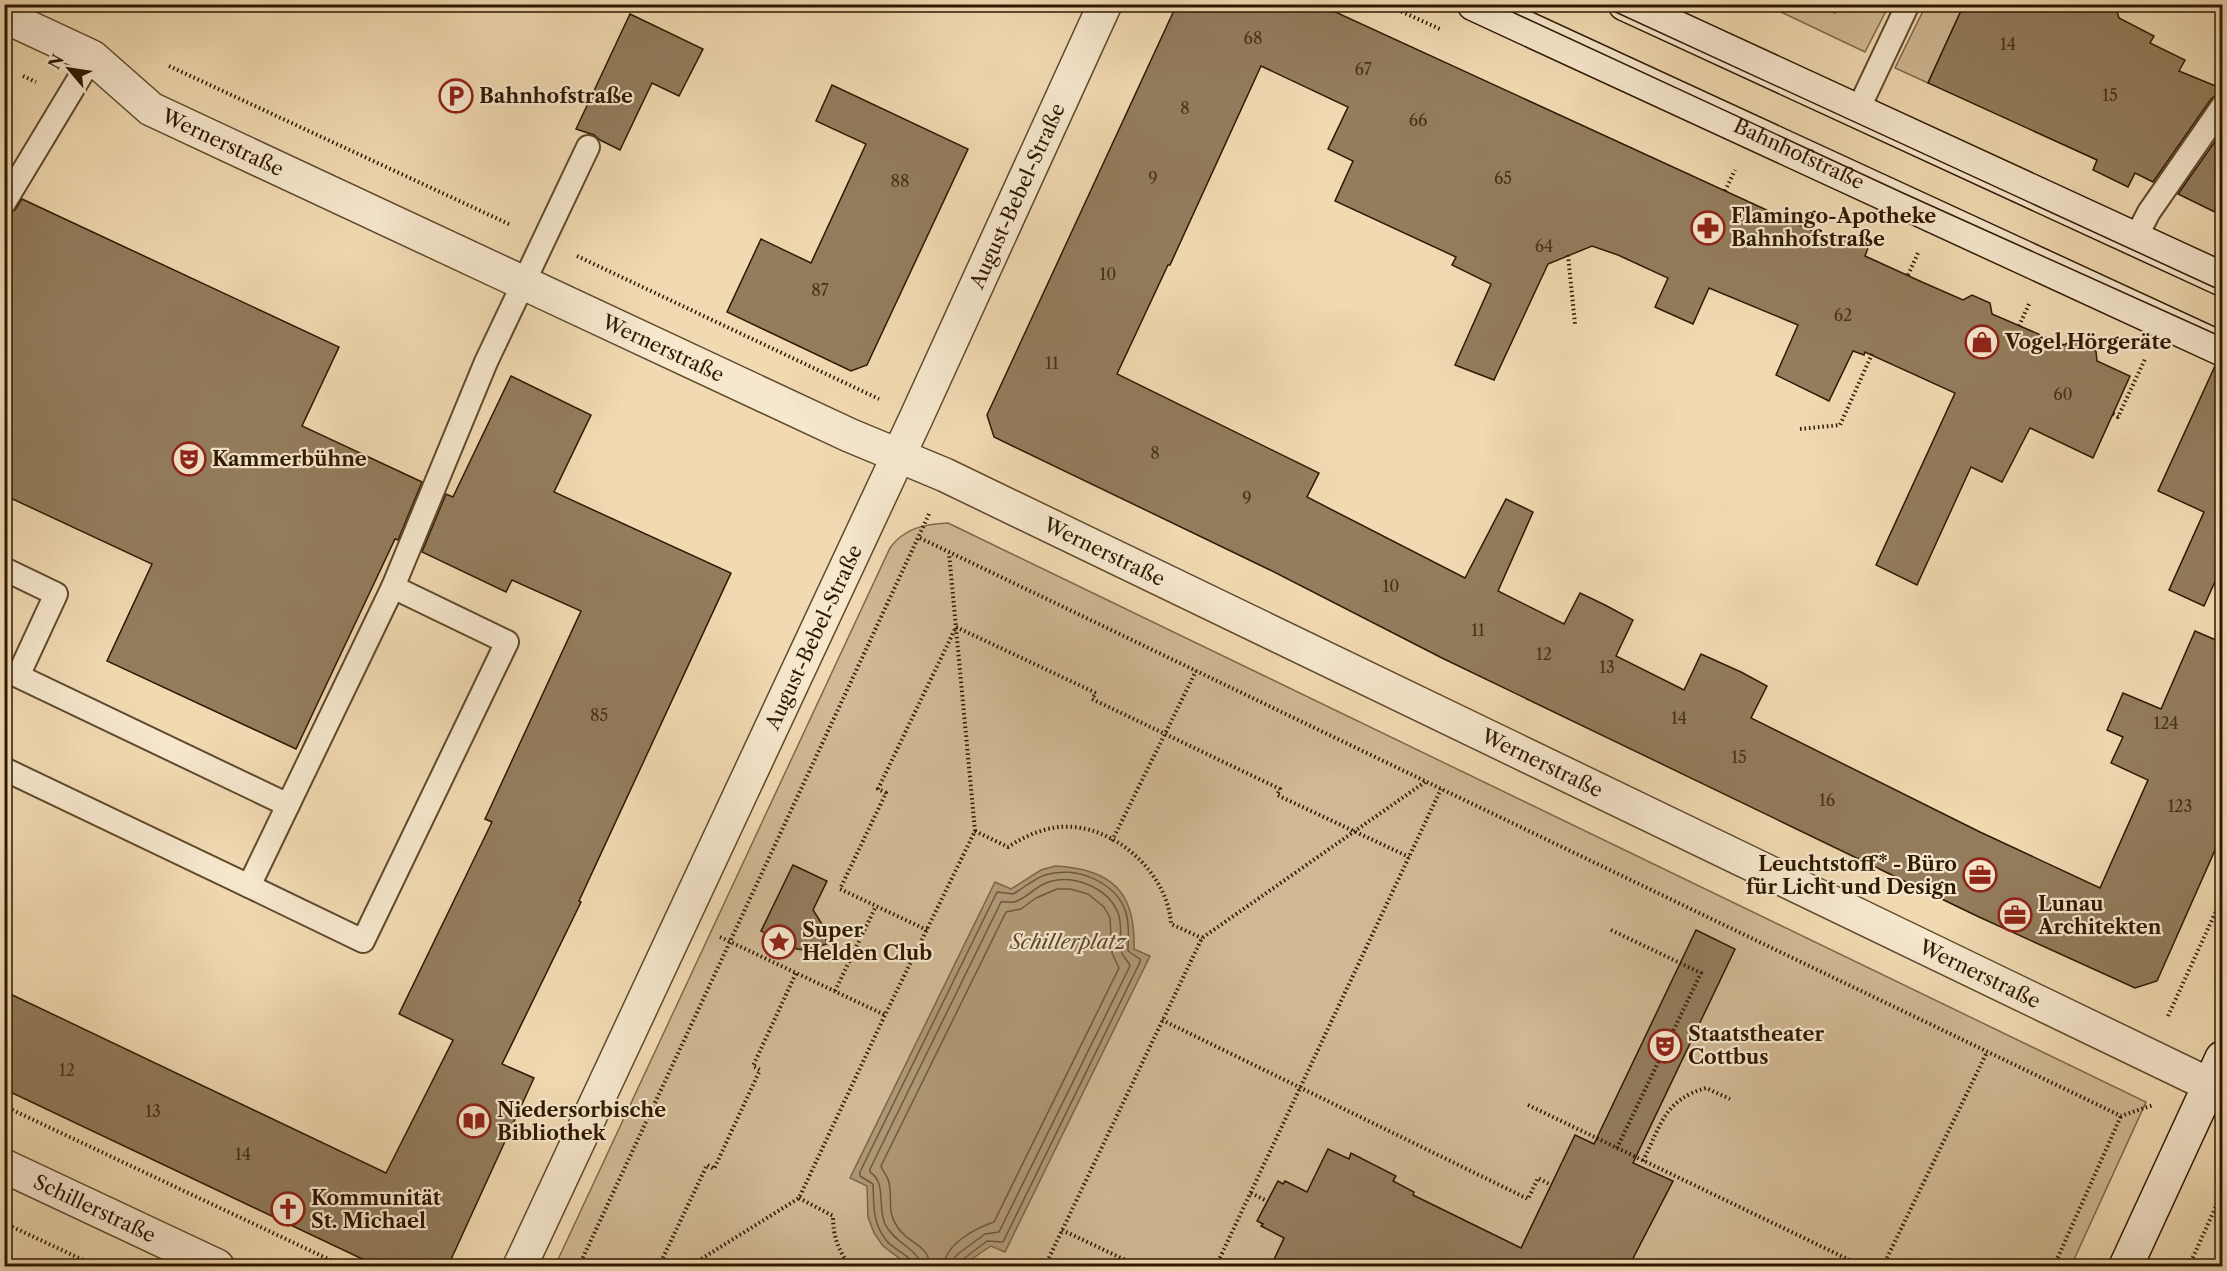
<svg xmlns="http://www.w3.org/2000/svg" width="2227" height="1271" viewBox="0 0 2227 1271" font-family="'Libre Caslon Text',serif">
<style>
.green{fill:#d0b994;stroke:#7f694a;stroke-width:1.5}
.water{fill:#af9875;stroke:#7b6546;stroke-width:1.5}
.lines{fill:none;stroke-linecap:round;stroke-linejoin:round}
.shore{stroke:#6e583a;stroke-width:1.5}
.building{fill:#937d5d;stroke:#2e1900;stroke-width:1.5}
.lane-casing{stroke:#5f492c;stroke-width:26}
.street-casing{stroke:#5f492c;stroke-width:36}
.secondary-casing{stroke:#2e1900;stroke-width:36}
.path{stroke:#2e1900;stroke-width:4;stroke-dasharray:1.5 3;stroke-linecap:butt}
.lane{stroke:#f6e7cd;stroke-width:22}
.street{stroke:#f6e7cd;stroke-width:33}
.secondary{stroke:#f6e7cd;stroke-width:33}
.tram{stroke:#2e1900;stroke-width:1.5}
.labels{text-anchor:middle;stroke-width:4.5;stroke-linejoin:round;paint-order:stroke}
.number-label{font-size:16px;fill:#473217}
.poi-label{font-size:20px;font-weight:bold;fill:#2e1900;stroke:#f6e7cd;text-anchor:start}
.street-label{font-size:20px;fill:#2e1900;stroke:#f6e7cd}
.park-label{font-size:20px;font-style:italic;fill:#5f492c;stroke:#f6e7cd}
</style>
<rect width="100%" height="100%" fill="#f1dab2"/>
<filter id="stains"><feTurbulence type="fractalNoise" baseFrequency=".00333" numOctaves="4"/><feColorMatrix values="0 0 0 0 .2 0 0 0 0 .09 0 0 0 0 .02 0 0 0 .5 -.17"/></filter>
<radialGradient id="worn" r=".72"><stop offset=".6" stop-color="#630" stop-opacity="0"/><stop offset="1" stop-color="#630" stop-opacity=".3"/></radialGradient>
<g class="green">
<polygon points="1766,5 1817,5 1835,13 1840,5 1889,5 1865,52"/>
<polygon points="1926,5 1964,5 1928,83 1895,68"/>
<path d="M948 523 2146 1102 2071 1266H555L890 548C904 528 925 524 948 523Z"/>
</g>
<path class="water" d="M1055 866C1112 869 1136 892 1134 949L1150 956 1005 1252 991 1246 961 1266H912L907 1264 883 1246 874 1233 868 1217 867 1186 850 1178 995 882 1011 889 1041 870Z"/>
<g class="lines">
<g class="shore">
<path d="M913 1266C912 1255 893 1250 886 1240 872 1222 874 1205 873 1184L860 1176V1172L997 892 1013 894C1024 888 1033 879 1045 875 1075 865 1117 882 1126 913 1130 926 1128 938 1128 951L1140 959V962L1003 1242 987 1241 962 1260 960 1266"/>
<path d="M921 1266C920 1250 894 1243 885 1224 877 1206 887 1183 870 1172V1169L1001 902C1005 901 1010 903 1014 902 1026 899 1035 887 1046 883 1071 873 1108 887 1118 913 1123 926 1119 938 1121 950 1122 957 1128 960 1130 966L999 1232 985 1234 959 1253 954 1258 953 1266"/>
<path d="M930 1266C929 1245 909 1244 898 1228 886 1211 893 1201 889 1183 888 1176 883 1172 881 1166L1006 912 1021 909 1036 898 1057 889H1070L1088 894 1104 907 1110 918 1112 953 1119 968 994 1222C976 1228 945 1244 944 1266"/>
</g>
</g>
<g class="building">
<polygon points="1177,4 1318,4 1832,240 1835,233 1868,248 1865,256 1922,282 1963,300 1972,295 1990,303 1992,314 2064,345 2071,341 2096,351 2097,361 2130,376 2093,458 2030,428 2002,482 1971,467 1917,585 1876,565 1955,393 1865,352 1864,355 1853,351 1829,401 1776,375 1798,325 1709,288 1693,324 1655,307 1668,278 1618,255 1592,246 1548,264 1494,380 1455,365 1491,284 1452,265 1456,257 1335,201 1353,161 1328,149 1348,107 1261,66 1170,265 1168,265 1117,374 1319,473 1307,497 1465,578 1506,499 1533,512 1498,591 1564,624 1580,593 1605,605 1633,620 1616,656 1684,690 1701,654 1741,672 1767,686 1751,718 1980,832 2100,888 2148,780 2111,763 2123,737 2107,730 2123,693 2161,709 2195,631 2223,643 2223,832 2157,981 2135,988 1979,917 1442,658 1270,570 994,437 987,415"/>
<polygon points="1964,4 2115,4 2119,18 2154,36 2150,43 2185,60 2179,71 2223,89 2223,94 2216,95 2211,99 2153,182 2135,173 2128,187 2093,170 2097,160 1928,83"/>
<polygon points="630,14 703,49 679,96 652,83 620,150 600,140 594,135 576,129"/>
<polygon points="832,85 968,149 867,365 851,371 727,312 761,239 811,263 866,144 816,121"/>
<polygon points="2223,130 2223,216 2178,194"/>
<polygon points="22,199 339,347 302,426 422,482 398,540 395,539 296,749 107,661 152,564 4,495 4,216 15,210"/>
<polygon points="2215,366 2223,368 2223,564 2204,606 2169,590 2204,512 2158,491"/>
<polygon points="511,376 591,415 554,492 731,573 579,901 581,902 502,1064 534,1078 448,1266 377,1266 4,1089 4,991 386,1173 453,1040 399,1014 492,822 485,819 581,611 512,580 506,592 422,552 446,494 453,497"/>
<polygon points="793,865 827,881 813,910 822,924 827,944 805,950 797,949 761,931"/>
<polygon points="1696,930 1735,949 1633,1163 1673,1181 1629,1266 1271,1266 1284,1238 1261,1226 1263,1224 1257,1221 1278,1181 1283,1184 1285,1181 1307,1192 1328,1149 1349,1159 1351,1153 1396,1176 1393,1181 1414,1192 1413,1195 1521,1248 1575,1135 1594,1144"/>
</g>
<g class="lines">
<defs>
<g id="lane">
<polyline points="1857,112 1908,4"/>
<polyline points="4,203 92,57"/>
<polyline points="2135,239 2149,212 2222,107"/>
<polyline points="4,569 56,594 18,676 288,805"/>
<polyline points="4,769 249,886 393,587 486,362 588,147"/>
<polyline points="249,886 363,941 507,642 393,587"/>
</g>
<g id="street">
<path id="s1" d="M4 16 92 57 151 109 849 435 945 475 2210 1085"/>
<path id="s2" d="M4 1166 217 1266"/>
<path id="s3" d="M520 1266 917 416 1105 4"/>
</g>
<g id="secondary">
<path id="s4" d="M1474 4 2222 349"/>
<polyline points="1625,4 2222,279"/>
<polyline points="2126,1266 2222,1058"/>
</g>
</defs>
<use href="#lane" class="lane-casing"/>
<use href="#street" class="street-casing"/>
<use href="#secondary" class="secondary-casing"/>
<g class="path">
<polyline points="1385,4 1442,30"/>
<polyline points="169,66 511,225"/>
<polyline points="23,76 36,82"/>
<polyline points="1725,191 1735,170"/>
<polyline points="1568,255 1575,324"/>
<polyline points="577,256 879,399"/>
<polyline points="1908,275 1918,253"/>
<polyline points="2019,326 2029,304"/>
<polyline points="2113,414 2118,417 2145,359"/>
<polyline points="1800,429 1840,425 1872,354"/>
<polyline points="920,538 2121,1116 2153,1105"/>
<path d="M975 831 1008 847C1023 837 1041 829 1059 827 1112 822 1168 872 1171 924L1202 938"/>
<polyline points="1112,841 1196,671"/>
<polyline points="927,930 840,889 886,793 878,789 956,627 1096,693 1092,699 1280,789 1277,795 1409,857"/>
<polyline points="1611,930 1701,973 1617,1148"/>
<polyline points="720,937 885,1015"/>
<polyline points="835,991 876,906"/>
<polyline points="2168,1016 2222,898"/>
<polyline points="1162,1020 1528,1199 1538,1178 1551,1185"/>
<polyline points="1528,1105 1862,1266"/>
<polyline points="4,1106 343,1266"/>
<path d="M1643 1161C1661 1125 1664 1100 1706 1088L1730 1099"/>
<polyline points="1251,1193 1267,1201"/>
<path d="M799 1198 833 1216C833 1236 838 1250 850 1266"/>
<polyline points="4,1223 96,1266"/>
<polyline points="1062,1230 1138,1266"/>
<polyline points="579,1266 929,514"/>
<polyline points="659,1266 707,1165 714,1169 760,1070 753,1066 796,973"/>
<polyline points="690,1266 799,1198 885,1015 975,831 949,553"/>
<polyline points="1045,1266 1202,938 1425,782"/>
<polyline points="1216,1266 1441,789"/>
<polyline points="1883,1266 1987,1052"/>
<polyline points="2054,1266 2121,1116"/>
<polyline points="2189,1266 2222,1193"/>
</g>
<use href="#lane" class="lane"/>
<use href="#street" class="street"/>
<use href="#secondary" class="secondary"/>
<g class="tram">
<polyline points="1495,4 1903,193 2222,337"/>
<polyline points="1598,4 2222,291"/>
</g>
</g>
<defs>
<symbol id="parking-ring" viewBox="-11 -11 22 22"><circle r="9.5" fill="#f6e7cd" stroke="#8f2418" stroke-width="1.5"/><path d="M-3.5-5.5H1a3.5 3.5 0 0 1 0 7H-1V5.5H-3.5ZM-1-3.4V-.6H.8a1.4 1.4 0 0 0 0-2.8Z" fill="#8f2418"/></symbol>
<symbol id="pharmacy-ring" viewBox="-11 -11 22 22"><circle r="9.5" fill="#f6e7cd" stroke="#8f2418" stroke-width="1.5"/><path d="M-2-6h4v4h4v4h-4v4h-4v-4h-4v-4h4Z" fill="#8f2418"/></symbol>
<symbol id="shop-ring" viewBox="-11 -11 22 22"><circle r="9.5" fill="#f6e7cd" stroke="#8f2418" stroke-width="1.5"/><path d="M-5-2.5h2.3a2.7 3.5 0 0 1 5.4 0H5L5.5 6h-11ZM-1.5-2.5h3a1.5 2.3 0 0 0-3 0Z" fill="#8f2418"/></symbol>
<symbol id="theatre-ring" viewBox="-11 -11 22 22"><circle r="9.5" fill="#f6e7cd" stroke="#8f2418" stroke-width="1.5"/><path d="M-5-5.5Q0-4 5-5.5V0Q5 5 0 6Q-5 5-5 0ZM-3.3-2.5H-1v1.5H-3.3ZM1-2.5H3.3v1.5H1ZM-2.8 1Q0 5.5 2.8 1Z" fill="#8f2418"/></symbol>
<symbol id="office-ring" viewBox="-11 -11 22 22"><circle r="9.5" fill="#f6e7cd" stroke="#8f2418" stroke-width="1.5"/><path d="M-6-3h4V-5.5h4V-3h4V5H-6ZM-1-4.5V-3h2v-1.5ZM-6 0V1H6V0Z" fill="#8f2418"/></symbol>
<symbol id="sight-ring" viewBox="-11 -11 22 22"><circle r="9.5" fill="#f6e7cd" stroke="#8f2418" stroke-width="1.5"/><path d="M0-6L1.8-2.2L6-1.7L2.9 1.2L3.7 5.4L0 3.3L-3.7 5.4L-2.9 1.2L-6-1.7L-1.8-2.2Z" fill="#8f2418"/></symbol>
<symbol id="library-ring" viewBox="-11 -11 22 22"><circle r="9.5" fill="#f6e7cd" stroke="#8f2418" stroke-width="1.5"/><path d="M-6-4Q-3-5.5-.7-3.5V5Q-3 3-6 4ZM6-4Q3-5.5 .7-3.5V5Q3 3 6 4Z" fill="#8f2418"/></symbol>
<symbol id="church-ring" viewBox="-11 -11 22 22"><circle r="9.5" fill="#f6e7cd" stroke="#8f2418" stroke-width="1.5"/><path d="M-1.2-6h2.4v3.5h3.3v2.4h-3.3V6h-2.4V-.1h-3.3v-2.4h3.3Z" fill="#8f2418"/></symbol>
</defs>
<g fill-rule="evenodd">
<use href="#parking-ring" x="437" y="77" width="38" height="38"/>
<use href="#pharmacy-ring" x="1689" y="209" width="38" height="38"/>
<use href="#shop-ring" x="1963" y="323" width="38" height="38"/>
<use href="#theatre-ring" x="170" y="440" width="38" height="38"/>
<use href="#office-ring" x="1961" y="856" width="38" height="38"/>
<use href="#office-ring" x="1996" y="896" width="38" height="38"/>
<use href="#sight-ring" x="760" y="923" width="38" height="38"/>
<use href="#theatre-ring" x="1646" y="1027" width="38" height="38"/>
<use href="#library-ring" x="455" y="1102" width="38" height="38"/>
<use href="#church-ring" x="269" y="1190" width="38" height="38"/>
</g>
<g class="labels">
<g class="number-label">
<text x="1253" y="44">68</text>
<text x="2008" y="50">14</text>
<text x="1363" y="75">67</text>
<text x="2110" y="101">15</text>
<text x="1185" y="114">8</text>
<text x="1418" y="126">66</text>
<text x="1153" y="184">9</text>
<text x="1503" y="184">65</text>
<text x="900" y="187">88</text>
<text x="1544" y="252">64</text>
<text x="1108" y="280">10</text>
<text x="820" y="296">87</text>
<text x="1843" y="321">62</text>
<text x="1052" y="369">11</text>
<text x="2063" y="400">60</text>
<text x="1155" y="459">8</text>
<text x="1247" y="504">9</text>
<text x="1391" y="592">10</text>
<text x="1478" y="636">11</text>
<text x="1544" y="660">12</text>
<text x="1607" y="673">13</text>
<text x="599" y="721">85</text>
<text x="1679" y="724">14</text>
<text x="2166" y="729">124</text>
<text x="1739" y="763">15</text>
<text x="1827" y="806">16</text>
<text x="2180" y="812">123</text>
<text x="67" y="1076">12</text>
<text x="153" y="1117">13</text>
<text x="243" y="1160">14</text>
</g>
<g class="poi-label">
<text x="479" y="103">Bahnhofstraße</text>
<text x="1731" y="223">Flamingo-Apotheke<tspan x="1731" dy="23">Bahnhofstraße</tspan></text>
<text x="2005" y="349">Vogel Hörgeräte</text>
<text x="212" y="466">Kammerbühne</text>
<text x="1957" y="871" text-anchor="end">Leuchtstoff* - Büro<tspan x="1957" dy="23">für Licht und Design</tspan></text>
<text x="2038" y="911">Lunau<tspan x="2038" dy="23">Architekten</tspan></text>
<text x="802" y="937">Super<tspan x="802" dy="23">Helden Club</tspan></text>
<text x="1688" y="1041">Staatstheater<tspan x="1688" dy="23">Cottbus</tspan></text>
<text x="497" y="1117">Niedersorbische<tspan x="497" dy="23">Bibliothek</tspan></text>
<text x="311" y="1205">Kommunität<tspan x="311" dy="23">St. Michael</tspan></text>
</g>
<g class="street-label">
<text dy="7" stroke="none"><textPath href="#s1" startOffset="255">Wernerstraße</textPath></text>
<text dy="7" stroke="none"><textPath href="#s4" startOffset="358">Bahnhofstraße</textPath></text>
<text dy="7" stroke="none"><textPath href="#s3" startOffset="1180">August-Bebel-Straße</textPath></text>
<text dy="7" stroke="none"><textPath href="#s1" startOffset="741">Wernerstraße</textPath></text>
<text dy="7" stroke="none"><textPath href="#s1" startOffset="1227">Wernerstraße</textPath></text>
<text dy="7" stroke="none"><textPath href="#s3" startOffset="694">August-Bebel-Straße</textPath></text>
<text dy="7" stroke="none"><textPath href="#s1" startOffset="1713">Wernerstraße</textPath></text>
<text dy="7" stroke="none"><textPath href="#s1" startOffset="2199">Wernerstraße</textPath></text>
<text dy="7" stroke="none"><textPath href="#s2" startOffset="100">Schillerstraße</textPath></text>
</g>
<g class="park-label">
<text x="1068" y="949">Schillerplatz</text>
</g>
</g>
<rect width="2227" height="1271" fill="none" stroke="#f1dab2" stroke-width="24"/>
<rect x="6" y="6" width="2215" height="1259" fill="none" stroke="#2e1900" stroke-width="3"/>
<rect x="12" y="12" width="2203" height="1247" fill="none" stroke="#2e1900" stroke-width="1.5"/>
<g transform="translate(69 69) rotate(299)" stroke="#f6e7cd" stroke-width="4.5" paint-order="stroke">
<path d="M0-4.5L10 22L0 15L-10 22Z" fill="#2e1900"/>
<text y="-9" font-size="16" font-weight="bold" text-anchor="middle" fill="#2e1900">N</text>
</g>
<rect width="100%" height="100%" filter="url(#stains)"/>
<rect width="100%" height="100%" fill="url(#worn)"/>
</svg>
